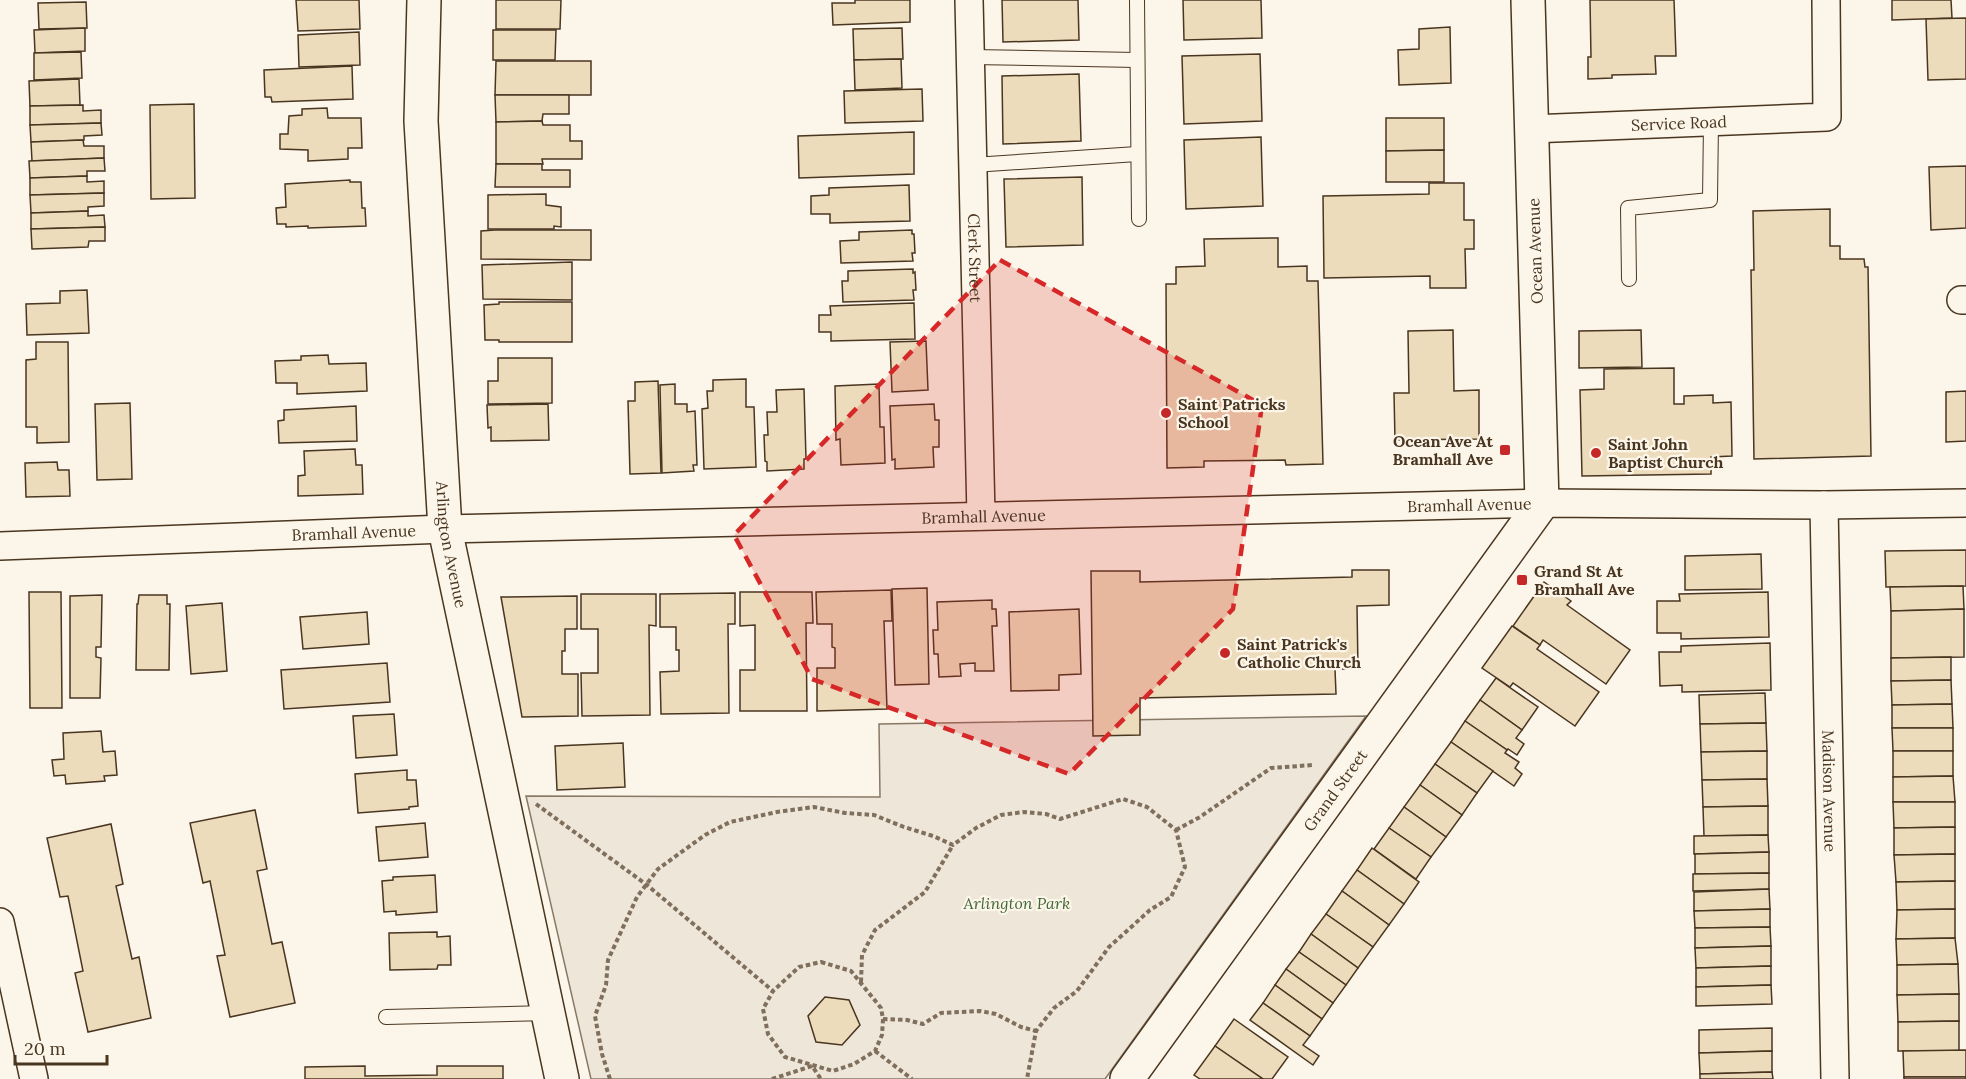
<svg xmlns="http://www.w3.org/2000/svg" width="1966" height="1079" viewBox="0 0 1966 1079" font-family="Lora,serif">
<style>
.park{fill:#ede6d9;stroke:#887966;stroke-width:1.5}
.building{fill:#ecdcbc;stroke:#4a3520;stroke-width:1.5}
.lines{fill:none;stroke-linecap:round;stroke-linejoin:round}
.lane-casing{stroke:#4a3520;stroke-width:16}
.street-casing{stroke:#4a3520;stroke-width:30}
.secondary-casing{stroke:#4a3520;stroke-width:36}
.path{stroke:#7f6f5c;stroke-width:4;stroke-dasharray:4.5 3;stroke-linecap:butt}
.lane{stroke:#fbf6e9;stroke-width:14}
.street{stroke:#fbf6e9;stroke-width:27}
.secondary{stroke:#fbf6e9;stroke-width:33}
.marked{fill:#d62828;fill-opacity:0.2;stroke:#d62828;stroke-width:4.5;stroke-dasharray:12 8;stroke-linejoin:round}
.poi-dot{fill:#c62828;stroke:#fbf6e9;stroke-width:2}
.labels{text-anchor:middle;stroke-width:4.5;stroke-linejoin:round;paint-order:stroke}
.street-label{font-size:16px;fill:#4a3520;stroke:#fbf6e9}
.poi-label{font-size:16px;font-weight:bold;fill:#4a3520;stroke:#fbf6e9;text-anchor:start}
.park-label{font-size:16px;font-style:italic;fill:#436837;stroke:#fbf6e9}
</style>
<rect width="100%" height="100%" fill="#fbf6e9"/>
<polygon class="park" points="1366,716 1105,1079 591,1079 526,796 880,797 879,724"/>
<g class="building">
<polygon points="296,0 359,0 360,29 298,31"/>
<polygon points="496,0 561,0 560,29 496,29"/>
<polygon points="855,0 910,0 910,22 833,25 832,3 855,3"/>
<polygon points="1002,0 1078,0 1079,40 1003,42"/>
<polygon points="1183,0 1261,0 1262,38 1184,40"/>
<polygon points="1590,0 1674,0 1676,56 1655,56 1656,74 1612,75 1612,78 1588,79 1588,57 1591,57"/>
<polygon points="1892,0 1951,0 1952,18 1892,20"/>
<polygon points="86,2 87,28 39,29 38,3"/>
<polygon points="1966,18 1966,79 1928,80 1926,19"/>
<polygon points="1450,27 1451,83 1399,85 1398,50 1419,49 1419,29"/>
<polygon points="85,28 85,51 35,53 34,30"/>
<polygon points="902,28 903,59 854,60 853,29"/>
<polygon points="493,30 556,30 555,60 493,60"/>
<polygon points="359,32 360,65 299,67 298,35"/>
<polygon points="81,52 82,78 34,80 34,53"/>
<polygon points="1260,54 1262,121 1184,124 1182,56"/>
<polygon points="901,59 902,88 855,90 854,60"/>
<polygon points="496,61 591,61 591,95 495,95"/>
<polygon points="352,66 353,99 272,102 271,97 265,97 264,70"/>
<polygon points="1079,74 1081,141 1003,144 1002,76"/>
<polygon points="79,79 80,105 30,106 29,81"/>
<polygon points="922,89 923,121 845,123 844,91"/>
<polygon points="495,95 569,95 569,114 543,114 542,121 496,122"/>
<polygon points="194,104 195,198 151,199 150,105"/>
<polygon points="83,105 83,111 101,110 101,123 30,125 30,106"/>
<polygon points="327,108 328,118 361,118 362,148 348,148 348,159 308,161 308,150 280,149 280,134 288,134 289,116 302,115 302,109"/>
<polygon points="1386,118 1444,118 1444,150 1386,151"/>
<polygon points="542,121 543,125 570,125 570,141 582,141 582,159 542,159 543,164 496,164 496,122"/>
<polygon points="101,123 102,135 84,136 84,140 31,142 30,125"/>
<polygon points="914,132 914,174 799,178 798,136"/>
<polygon points="1261,137 1263,206 1186,209 1184,140"/>
<polygon points="83,140 84,146 104,146 104,158 32,161 31,142"/>
<polygon points="1444,150 1444,182 1386,182 1386,151"/>
<polygon points="104,158 105,171 87,171 87,176 30,178 29,161"/>
<polygon points="496,164 542,164 542,170 570,170 570,187 495,187"/>
<polygon points="1966,166 1966,228 1931,230 1929,167"/>
<polygon points="87,176 87,182 104,181 104,193 30,195 30,178"/>
<polygon points="1082,177 1083,245 1006,247 1004,179"/>
<polygon points="350,180 350,182 361,182 362,208 365,208 366,226 308,228 308,226 286,227 286,224 277,224 276,208 286,207 285,184"/>
<polygon points="1429,183 1464,183 1464,220 1474,220 1474,249 1465,249 1466,288 1430,288 1430,276 1324,278 1323,196 1429,194"/>
<polygon points="909,185 910,221 830,223 830,214 811,214 811,196 829,195 829,188"/>
<polygon points="104,193 104,206 88,207 88,211 31,213 30,195"/>
<polygon points="546,194 546,205 561,207 561,227 554,226 554,229 488,229 488,195"/>
<polygon points="1830,209 1830,246 1840,246 1840,259 1864,259 1865,267 1868,267 1871,456 1754,459 1751,270 1754,270 1753,211"/>
<polygon points="88,211 88,216 104,215 105,227 31,229 31,213"/>
<polygon points="105,227 105,241 89,241 88,247 32,249 31,229"/>
<polygon points="495,230 591,230 591,260 481,259 481,231"/>
<polygon points="912,230 912,234 914,234 915,253 912,253 913,261 841,263 840,241 859,240 859,232"/>
<polygon points="1278,238 1278,267 1307,266 1307,281 1318,281 1323,464 1286,465 1285,460 1204,461 1204,467 1167,468 1166,284 1176,284 1176,267 1205,266 1204,239"/>
<polygon points="572,262 572,300 483,299 482,265"/>
<polygon points="913,269 913,273 915,272 916,290 913,290 914,300 843,302 842,281 848,281 848,271"/>
<polygon points="87,290 89,333 27,335 26,304 60,303 60,291"/>
<polygon points="499,302 572,302 572,342 499,342 499,340 485,340 484,305 499,304"/>
<polygon points="914,303 915,339 831,341 831,332 819,332 819,315 831,315 830,306"/>
<polygon points="1453,330 1454,391 1479,390 1479,439 1395,440 1394,393 1409,393 1408,331"/>
<polygon points="1641,330 1642,367 1579,368 1579,331"/>
<polygon points="926,341 928,390 892,392 890,342"/>
<polygon points="36,342 68,342 69,442 37,443 37,427 26,427 26,360 36,359"/>
<polygon points="328,355 329,364 366,363 367,391 297,394 297,383 276,383 275,361 301,360 301,356"/>
<polygon points="498,358 552,358 552,403 488,404 488,381 498,381"/>
<polygon points="1674,368 1674,404 1684,404 1684,396 1713,395 1713,403 1731,402 1732,456 1711,457 1711,474 1582,476 1580,390 1604,389 1604,369"/>
<polygon points="746,379 746,407 754,407 756,467 704,469 702,409 708,408 707,391 713,391 713,380"/>
<polygon points="658,381 661,473 630,474 628,401 635,401 635,382"/>
<polygon points="675,384 675,404 687,404 687,412 695,411 697,465 693,465 694,471 662,473 660,385"/>
<polygon points="879,384 880,427 884,427 885,463 841,465 840,439 836,440 835,386"/>
<polygon points="804,389 806,459 804,459 804,469 767,471 767,462 765,461 764,435 768,435 767,412 777,412 776,390"/>
<polygon points="1966,391 1966,441 1946,442 1946,392"/>
<polygon points="130,403 132,479 97,480 95,404"/>
<polygon points="548,404 549,440 491,441 491,427 488,428 487,405"/>
<polygon points="934,404 935,420 939,420 939,447 933,447 934,467 895,469 895,459 892,460 890,406"/>
<polygon points="356,406 357,441 279,443 278,421 284,420 284,410"/>
<polygon points="355,449 356,465 362,465 363,494 298,496 298,476 305,475 304,451"/>
<polygon points="57,462 58,470 69,470 70,496 26,497 25,463"/>
<polygon points="1966,550 1966,586 1886,587 1885,551"/>
<polygon points="1761,554 1762,589 1685,590 1685,556"/>
<polygon points="1352,570 1389,570 1389,605 1357,606 1358,669 1335,669 1336,694 1140,698 1140,735 1093,736 1091,571 1140,571 1140,582 1352,577"/>
<polygon points="1544,582 1571,601 1567,605 1630,650 1606,684 1543,640 1540,645 1513,626"/>
<polygon points="1963,586 1964,609 1891,611 1890,587"/>
<polygon points="927,588 929,684 895,685 892,589"/>
<polygon points="891,590 892,621 884,621 887,709 817,711 817,668 835,668 835,648 832,647 832,624 817,624 816,592"/>
<polygon points="29,592 61,592 62,708 30,708"/>
<polygon points="740,592 812,592 813,623 806,623 807,711 740,711 740,670 755,670 755,625 740,626"/>
<polygon points="1768,592 1769,637 1681,639 1681,633 1657,633 1657,601 1680,601 1679,594"/>
<polygon points="735,593 735,624 728,624 729,713 661,714 660,672 679,671 679,650 676,650 676,627 660,627 660,594"/>
<polygon points="581,594 656,594 656,626 649,625 650,715 582,716 581,673 598,673 598,629 581,629"/>
<polygon points="102,595 101,647 96,647 96,657 101,658 100,698 70,698 70,596"/>
<polygon points="139,595 167,595 167,604 170,604 169,670 136,670 137,604 138,604"/>
<polygon points="577,596 577,629 565,629 565,651 562,651 562,674 578,674 578,716 522,717 501,597"/>
<polygon points="992,600 992,609 996,609 997,626 992,626 994,671 975,671 975,663 960,664 961,676 939,677 938,654 934,654 933,630 938,630 937,602"/>
<polygon points="222,603 227,671 191,674 186,606"/>
<polygon points="1079,609 1081,674 1059,675 1059,690 1011,691 1009,612"/>
<polygon points="1964,609 1964,657 1891,658 1891,611"/>
<polygon points="367,612 369,644 303,649 300,617"/>
<polygon points="1512,626 1540,645 1537,649 1599,692 1575,726 1513,683 1510,687 1482,668"/>
<polygon points="1770,643 1771,690 1682,692 1682,685 1660,686 1659,652 1681,652 1681,646"/>
<polygon points="1951,657 1951,680 1891,681 1891,658"/>
<polygon points="387,663 390,702 284,709 281,670"/>
<polygon points="1496,678 1538,707 1522,730 1480,700"/>
<polygon points="1951,680 1952,704 1892,705 1891,681"/>
<polygon points="1765,693 1766,723 1700,724 1699,695"/>
<polygon points="1480,700 1522,730 1516,738 1524,744 1517,755 1508,749 1507,750 1465,721"/>
<polygon points="1952,704 1953,728 1892,728 1892,705"/>
<polygon points="394,714 397,755 356,758 353,716"/>
<polygon points="1465,721 1507,750 1505,753 1519,762 1515,768 1522,774 1514,786 1451,742"/>
<polygon points="1766,723 1767,751 1701,752 1700,724"/>
<polygon points="1892,728 1953,728 1953,751 1893,751"/>
<polygon points="101,731 103,752 115,751 117,775 104,776 105,781 66,784 65,775 54,776 52,760 64,759 63,733"/>
<polygon points="1451,742 1493,771 1477,793 1435,764"/>
<polygon points="623,743 625,787 557,790 555,746"/>
<polygon points="1767,751 1767,779 1702,780 1701,752"/>
<polygon points="1893,751 1953,751 1953,776 1893,777"/>
<polygon points="1435,764 1477,793 1462,815 1420,785"/>
<polygon points="407,770 407,780 416,780 418,806 409,807 409,809 358,813 355,774"/>
<polygon points="1953,776 1955,802 1893,802 1893,777"/>
<polygon points="1767,779 1768,806 1703,807 1702,780"/>
<polygon points="1420,785 1462,815 1446,837 1404,807"/>
<polygon points="1893,802 1955,802 1955,827 1894,828"/>
<polygon points="1768,806 1768,835 1704,836 1703,807"/>
<polygon points="1404,807 1446,837 1431,857 1389,828"/>
<polygon points="255,810 267,869 257,871 272,944 282,942 295,1003 230,1017 217,956 225,955 210,881 203,883 190,823"/>
<polygon points="425,823 428,857 379,861 376,827"/>
<polygon points="111,824 123,884 116,886 132,959 139,957 151,1018 88,1032 75,973 83,971 68,896 60,897 47,838"/>
<polygon points="1955,827 1955,854 1894,855 1894,828"/>
<polygon points="1389,828 1431,857 1416,879 1374,849"/>
<polygon points="1768,835 1769,852 1694,854 1694,836"/>
<polygon points="1372,848 1419,882 1404,904 1357,870"/>
<polygon points="1769,852 1769,873 1695,874 1695,854"/>
<polygon points="1955,854 1955,881 1896,882 1894,855"/>
<polygon points="1357,870 1404,904 1389,925 1342,891"/>
<polygon points="1769,873 1769,889 1693,891 1693,874"/>
<polygon points="435,875 437,912 396,915 396,911 384,912 382,881 393,880 393,877"/>
<polygon points="1955,881 1955,909 1897,910 1896,882"/>
<polygon points="1769,889 1770,909 1694,911 1694,892"/>
<polygon points="1342,891 1389,925 1373,947 1326,914"/>
<polygon points="1770,909 1770,927 1695,928 1694,911"/>
<polygon points="1955,909 1955,938 1896,939 1897,910"/>
<polygon points="1326,914 1373,947 1358,968 1311,934"/>
<polygon points="1770,927 1771,946 1695,948 1695,928"/>
<polygon points="437,932 437,937 450,936 451,965 438,965 437,969 390,970 389,933"/>
<polygon points="1311,934 1358,968 1346,985 1299,952"/>
<polygon points="1955,938 1958,964 1897,965 1896,939"/>
<polygon points="1771,946 1771,966 1696,968 1695,948"/>
<polygon points="1299,952 1346,985 1333,1003 1286,969"/>
<polygon points="1958,964 1959,994 1897,995 1897,965"/>
<polygon points="1771,966 1771,985 1696,987 1696,968"/>
<polygon points="1286,969 1333,1003 1322,1019 1275,985"/>
<polygon points="1275,985 1322,1019 1310,1036 1263,1003"/>
<polygon points="1771,985 1772,1004 1696,1006 1696,987"/>
<polygon points="1959,994 1959,1021 1898,1022 1897,995"/>
<polygon points="825,997 849,1000 860,1025 842,1045 816,1042 808,1016"/>
<polygon points="1263,1003 1310,1036 1303,1045 1319,1056 1313,1065 1250,1020"/>
<polygon points="1234,1019 1288,1057 1272,1079 1263,1079 1215,1046"/>
<polygon points="1959,1021 1959,1051 1898,1051 1898,1022"/>
<polygon points="1772,1028 1772,1051 1699,1053 1699,1030"/>
<polygon points="1215,1046 1263,1079 1200,1079 1194,1075"/>
<polygon points="1966,1050 1966,1077 1904,1077 1903,1051"/>
<polygon points="1772,1051 1772,1072 1700,1074 1699,1053"/>
<polygon points="365,1066 365,1076 437,1075 437,1066 503,1066 503,1079 305,1079 305,1067"/>
<polygon points="1772,1072 1773,1079 1700,1079 1700,1074"/>
<rect x="1904" y="1077" width="62" height="2"/>
</g>
<g class="lines">
<defs>
<g id="lane">
<polyline points="1137,0 1139,219"/>
<polyline points="971,57 1137,60"/>
<polyline points="973,165 1137,154"/>
<polyline points="1629,279 1628,208 1710,200 1711,122"/>
<polyline points="386,1017 548,1013"/>
</g>
<g id="street">
<path id="s1" d="M969 0 981 516"/>
<path id="s2" d="M1531 129 1827 117 1826 0"/>
<polyline points="1961,300 1966,300"/>
<path id="s3" d="M1824 505 1835 1079"/>
<path id="s4" d="M0 546 445 529 1542 503 1824 505 1966 503"/>
<polyline points="0,922 34,1079"/>
</g>
<g id="secondary">
<path id="s5" d="M424 0 421 121 445 529 562 1079"/>
<path id="s6" d="M1127 1079 1542 503 1528 0"/>
</g>
</defs>
<use href="#lane" class="lane-casing"/>
<use href="#street" class="street-casing"/>
<use href="#secondary" class="secondary-casing"/>
<g class="path">
<polyline points="536,804 647,885 773,991"/>
<polyline points="1176,830 1200,817 1271,768 1313,765"/>
<polygon points="821,962 851,971 881,1008 883,1019 882,1035 875,1051 854,1064 833,1071 785,1057 768,1034 763,1009 773,991 799,967"/>
<polyline points="861,982 862,955 875,930 925,892 953,845"/>
<polyline points="883,1019 907,1020 923,1024 941,1013 980,1011 996,1014 1021,1027 1036,1031"/>
<polyline points="875,1051 912,1079"/>
<polyline points="610,1079 602,1054 595,1016 606,985 608,960 637,897 658,869 705,835 730,822 777,812 814,807 845,813 874,815 904,827 933,836 953,845 976,828 1001,815 1024,812 1046,814 1060,819 1123,799 1147,807 1176,830 1185,867 1171,897 1150,910 1109,947 1077,991 1054,1008 1036,1031 1027,1079"/>
<polyline points="772,1079 812,1066 821,1079"/>
</g>
<use href="#lane" class="lane"/>
<use href="#street" class="street"/>
<use href="#secondary" class="secondary"/>
</g>
<path class="marked" d="M1000 260 1262 405 1233 609 1069 774 812 679 734 535Z"/>
<g class="poi-dot">
<circle cx="1166" cy="413" r="6"/>
<rect x="1499" y="444" width="12" height="12" rx="3"/>
<circle cx="1596" cy="453" r="6"/>
<rect x="1516" y="574" width="12" height="12" rx="3"/>
<circle cx="1225" cy="653" r="6"/>
</g>
<g class="labels">
<g class="street-label">
<text dy="6" stroke="none"><textPath href="#s2" startOffset="148">Service Road</textPath></text>
<text transform="translate(1535 251) rotate(-92)" y="6">Ocean Avenue</text>
<text dy="6" stroke="none"><textPath href="#s1" startOffset="258">Clerk Street</textPath></text>
<text dy="6" stroke="none"><textPath href="#s4" startOffset="1470">Bramhall Avenue</textPath></text>
<text dy="6" stroke="none"><textPath href="#s4" startOffset="984">Bramhall Avenue</textPath></text>
<text dy="6" stroke="none"><textPath href="#s4" startOffset="354">Bramhall Avenue</textPath></text>
<text dy="6" stroke="none"><textPath href="#s5" startOffset="546">Arlington Avenue</textPath></text>
<text dy="6" stroke="none"><textPath href="#s6" startOffset="356">Grand Street</textPath></text>
<text dy="6" stroke="none"><textPath href="#s3" startOffset="286">Madison Avenue</textPath></text>
</g>
<g class="poi-label">
<text x="1178" y="410">Saint Patricks<tspan x="1178" dy="18">School</tspan></text>
<text x="1493" y="447" text-anchor="end">Ocean Ave At<tspan x="1493" dy="18">Bramhall Ave</tspan></text>
<text x="1608" y="450">Saint John<tspan x="1608" dy="18">Baptist Church</tspan></text>
<text x="1534" y="577">Grand St At<tspan x="1534" dy="18">Bramhall Ave</tspan></text>
<text x="1237" y="650">Saint Patrick's<tspan x="1237" dy="18">Catholic Church</tspan></text>
</g>
<g class="park-label">
<text x="1017" y="909">Arlington Park</text>
</g>
</g>
<path d="M15 1055v9h92v-9" fill="none" stroke="#4a3520" stroke-width="3"/>
<text x="24" y="1055" font-size="18" fill="#4a3520" stroke="#fbf6e9" stroke-width="4.5" paint-order="stroke">20 m</text>
</svg>
